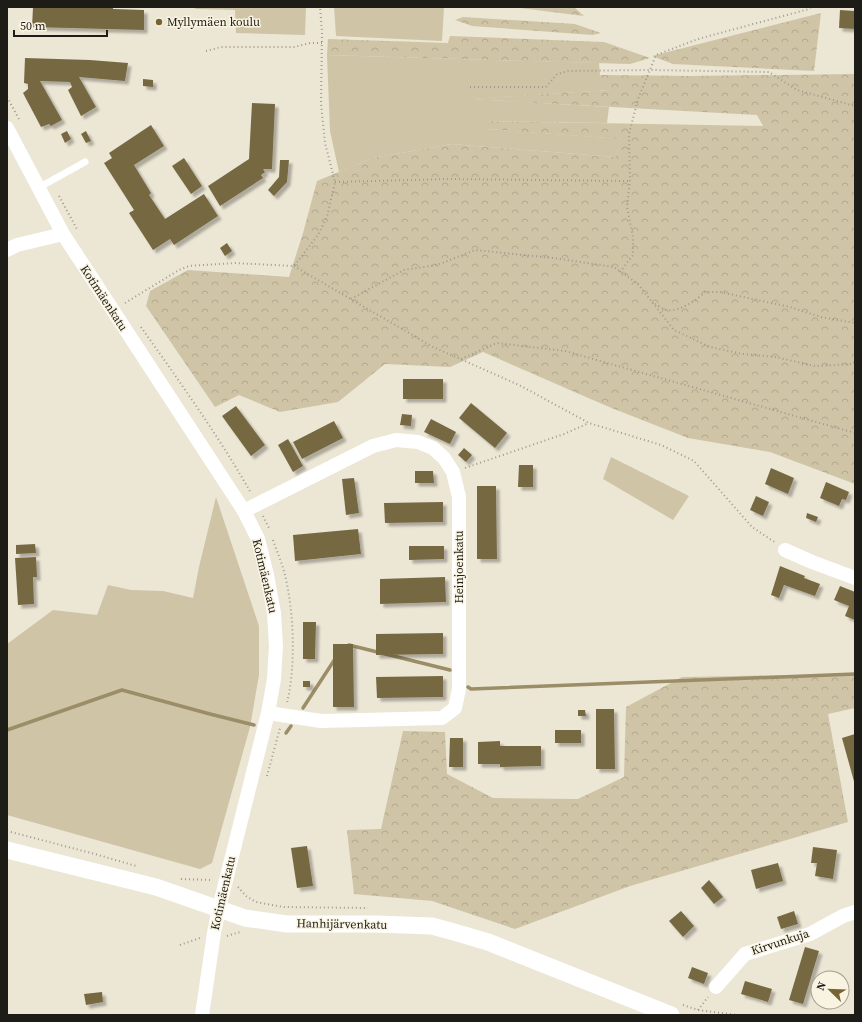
<svg xmlns="http://www.w3.org/2000/svg" width="862" height="1022" viewBox="0 0 862 1022" font-family="'Source Serif 4',serif">
<style>
.green{fill:#cfc4a6}
.forest{fill:url(#forest-crowns)}
.lines{fill:none;stroke-linecap:round;stroke-linejoin:round}
.stream{stroke:#9b8d67;stroke-width:3.5}
.building{fill:#766943;filter:url(#shadow)}
.path{stroke:#9f9a8d;stroke-width:2;stroke-dasharray:1 3;stroke-linecap:butt}
.service{stroke:#fff;stroke-width:7}
.minor{stroke:#fff;stroke-width:14}
.tertiary{stroke:#fff;stroke-width:17}
.poi-dot{fill:#766533;stroke:#f9f3e2;stroke-width:1.5}
.labels{text-anchor:middle;stroke-width:3;stroke-linejoin:round;paint-order:stroke}
.poi-label{font-size:12px;fill:#1e1c16;stroke:#f9f3e2;text-anchor:start}
.street-label{font-size:12px;fill:#1e1c16;stroke:#f9f3e2}
</style>
<defs>
<pattern id="forest-crowns" width="20" height="18" patternUnits="userSpaceOnUse"><rect width="20" height="18" fill="#cfc4a6"/><path d="M2 6a3 3 0 1 1 6 0M12 15a3 3 0 1 1 6 0" fill="none" stroke="#b1a88e"/></pattern>
<filter id="shadow"><feDropShadow dx="3.5" dy="3.5" stdDeviation="1" flood-color="#0004"/></filter>
</defs>
<rect width="100%" height="100%" fill="#ece6d5"/>
<g class="green">
<polygon points="196,7 306,7 305,35 236,33 235,10 195,9"/>
<polygon points="334,7 444,7 442,41 336,36"/>
<polygon points="327,55 599,63 600,75 610,90 473,99 609,107 607,123 485,121 487,129 622,139 615,157 452,144 372,158 339,172 330,131"/>
<polygon points="611,457 689,496 673,520 603,479"/>
<polygon points="216,497 259,626 259,675 250,727 212,863 200,869 7,815 7,644 53,610 97,615 108,585 131,590 163,591 193,598 199,567"/>
</g>
<g class="forest">
<polygon points="512,7 574,7 584,16"/>
<polygon points="821,13 814,71 673,64 652,56"/>
<polygon points="463,17 575,24 601,33 593,35 472,26 455,20"/>
<polygon points="450,36 604,42 650,58 630,64 327,55 328,39 448,43"/>
<polygon points="855,74 855,484 770,452 688,438 609,407 483,352 450,367 385,364 338,402 280,412 239,395 215,407 146,306 150,291 188,270 289,277 303,233 317,181 372,158 452,144 615,157 621,139 486,129 484,121 763,126 757,115 468,99 609,90 600,75 691,76"/>
<polygon points="855,674 855,708 828,714 848,822 630,886 515,929 432,901 354,894 347,830 381,829 403,731 445,732 447,774 493,798 578,799 624,777 626,707 682,677"/>
</g>
<g class="lines">
<g class="stream">
<polyline points="349,645 450,670"/>
<polyline points="468,687 471,689 855,674"/>
<polyline points="303,708 335,659"/>
<polyline points="7,730 122,690 210,714 254,725"/>
<polyline points="286,733 291,726"/>
</g>
</g>
<g class="building">
<polygon points="33,7 113,7 113,9 144,10 144,30 32,27"/>
<polygon points="840,10 855,11 855,29 839,28"/>
<polygon points="25,58 90,60 128,63 125,81 79,77 96,107 81,116 68,90 72,87 70,82 40,81 62,120 51,126 49,124 41,127 23,93 28,89 28,84 24,83"/>
<polygon points="143,79 153,80 153,87 143,86"/>
<polygon points="252,103 275,104 272,169 263,169 265,172 261,175 263,178 220,206 208,186 249,159"/>
<polygon points="151,125 164,146 134,165 151,193 149,195 165,219 204,194 218,216 174,245 170,239 153,250 129,213 134,210 104,163 112,158 109,153"/>
<polygon points="67,131 71,139 65,143 61,134"/>
<polygon points="86,131 91,141 86,143 81,134"/>
<polygon points="184,158 202,186 191,194 172,166"/>
<polygon points="280,160 289,160 287,182 274,196 268,190 279,177"/>
<polygon points="227,243 232,251 225,256 220,248"/>
<rect x="403" y="379" width="40" height="20"/>
<polygon points="471,403 507,433 495,448 459,418"/>
<polygon points="236,406 265,445 251,456 222,416"/>
<polygon points="402,414 412,415 411,426 400,425"/>
<polygon points="431,419 456,432 450,444 424,432"/>
<polygon points="334,421 343,438 302,459 293,442"/>
<polygon points="288,439 303,466 293,472 278,445"/>
<polygon points="464,448 472,455 466,462 458,455"/>
<polygon points="519,465 533,465 533,487 518,487"/>
<polygon points="771,468 794,478 788,494 765,484"/>
<polygon points="415,471 433,471 434,483 415,483"/>
<polygon points="354,478 359,513 346,515 342,479"/>
<polygon points="826,482 849,492 846,500 842,499 839,506 820,498"/>
<polygon points="477,486 496,486 497,559 477,559"/>
<polygon points="756,496 769,502 763,516 750,510"/>
<polygon points="443,502 443,522 385,523 384,503"/>
<polygon points="807,513 818,517 816,522 806,518"/>
<polygon points="358,529 361,554 295,561 293,535"/>
<polygon points="35,544 36,553 16,554 16,545"/>
<polygon points="409,546 444,546 444,559 409,560"/>
<polygon points="36,557 37,577 33,577 34,604 18,605 15,558"/>
<polygon points="780,566 805,576 804,578 820,584 815,596 784,585 779,598 771,595"/>
<polygon points="445,577 446,602 380,604 380,579"/>
<polygon points="840,586 855,592 855,620 845,616 849,606 834,600"/>
<polygon points="303,622 316,622 315,659 303,659"/>
<polygon points="443,633 443,654 376,655 376,634"/>
<polygon points="333,644 353,644 354,707 333,707"/>
<polygon points="443,676 443,697 377,698 376,677"/>
<rect x="303" y="681" width="7" height="6"/>
<polygon points="596,709 614,709 615,769 596,769"/>
<polygon points="578,710 585,710 586,716 578,716"/>
<rect x="555" y="730" width="26" height="13"/>
<polygon points="855,734 855,785 842,738"/>
<polygon points="450,738 463,738 463,767 449,767"/>
<polygon points="500,741 500,746 541,746 541,766 500,767 500,764 478,764 478,742"/>
<polygon points="307,846 313,886 297,888 291,848"/>
<polygon points="813,847 837,850 833,879 815,876 817,863 811,863"/>
<polygon points="778,863 783,881 756,889 751,870"/>
<polygon points="709,880 723,897 714,904 701,888"/>
<polygon points="681,911 694,926 683,937 669,921"/>
<polygon points="794,911 798,924 781,929 777,917"/>
<polygon points="805,947 819,951 803,1004 789,1000"/>
<polygon points="692,967 708,973 704,984 688,978"/>
<polygon points="745,981 772,989 768,1002 741,994"/>
<polygon points="102,992 103,1002 86,1005 84,994"/>
</g>
<g class="lines">
<g class="path">
<polyline points="206,51 221,47 294,47 310,43 322,43"/>
<polyline points="470,87 546,87 557,74 568,71 650,70 769,72 797,90 855,106"/>
<polyline points="7,97 20,121"/>
<polyline points="335,182 448,179 630,181"/>
<polyline points="59,196 78,231"/>
<polyline points="294,266 433,347 519,385 589,423 661,445 694,461 752,527 776,543"/>
<polyline points="620,272 633,255 633,237 627,207 630,181 629,134 638,99 656,55 698,39 809,9 811,7"/>
<polyline points="351,299 404,270 437,265 475,250 553,258 614,267 638,284 674,330 710,347 743,354 775,357 815,366 852,364 855,362"/>
<polyline points="125,303 179,270 189,266 234,263 294,266 318,235 327,217 335,182 325,143 321,104 322,32 320,7"/>
<path d="M655 304C658 305 662 309 666 310 679 312 696 301 705 292H720L790 307 821 317 855 323"/>
<path d="M141 327C179 381 218 435 251 493"/>
<polyline points="461,359 497,343 565,351 855,433"/>
<polyline points="465,468 564,434 589,423"/>
<polyline points="263,516 269,528"/>
<path d="M273 540C277 552 282 563 285 575 294 613 296 665 287 703"/>
<polyline points="267,776 280,728"/>
<polyline points="7,831 95,854 136,866"/>
<polyline points="181,879 212,880"/>
<polyline points="238,887 246,896 256,902 283,907 368,908"/>
<polyline points="227,936 240,932"/>
<polyline points="180,945 200,938"/>
<polyline points="683,1005 698,1010 737,1015"/>
<polyline points="698,1010 708,997"/>
</g>
<polyline class="service" points="38,188 85,162"/>
<g class="minor">
<polyline points="7,128 63,234 244,511 258,539 267,575 274,613 276,646 274,679 268,713 219,908 214,933 202,1015"/>
<polyline points="7,250 17,245 63,234"/>
<polyline points="244,511 373,446 396,440 418,442 433,448 444,458 453,472 459,497 459,689 455,708 442,718 321,721 268,713"/>
<polyline points="785,550 812,562 855,578"/>
<polyline points="716,987 745,954 810,934 843,916 855,912"/>
</g>
<polyline class="tertiary" points="7,850 156,887 245,918 287,924 376,924 432,926 454,932 488,942 671,1015"/>
</g>
<circle class="poi-dot" cx="159" cy="22" r="4"/>
<g class="labels">
<g class="poi-label">
<text x="167" y="26">Myllymäen koulu</text>
</g>
<g class="street-label">
<text transform="translate(104 298) rotate(57)" y="4">Kotimäenkatu</text>
<text transform="translate(459 567) rotate(-90)" y="4">Heinjoenkatu</text>
<text transform="translate(265 576) rotate(77)" y="4">Kotimäenkatu</text>
<text transform="translate(223 893) rotate(-77)" y="4">Kotimäenkatu</text>
<text transform="translate(342 924) rotate(1)" y="4">Hanhijärvenkatu</text>
<text transform="translate(780 942) rotate(-18)" y="4">Kirvunkuja</text>
</g>
</g>
<rect width="862" height="1022" fill="none" stroke="#1e1c16" stroke-width="16"/>
<g transform="translate(830 990) rotate(293)"><circle r="19" fill="#f9f3e2" stroke="#a19d90"/>
<path d="M0-3L7 15L0 10L-7 15Z" fill="#766533"/>
<text y="-6" font-size="11" font-weight="bold" text-anchor="middle" fill="#1e1c16">N</text>
</g>
<path d="M14 30v6h93v-6" fill="none" stroke="#1e1c16" stroke-width="2"/>
<text x="20" y="30" font-size="12" fill="#1e1c16" stroke="#f9f3e2" stroke-width="3" paint-order="stroke">50 m</text>
</svg>
